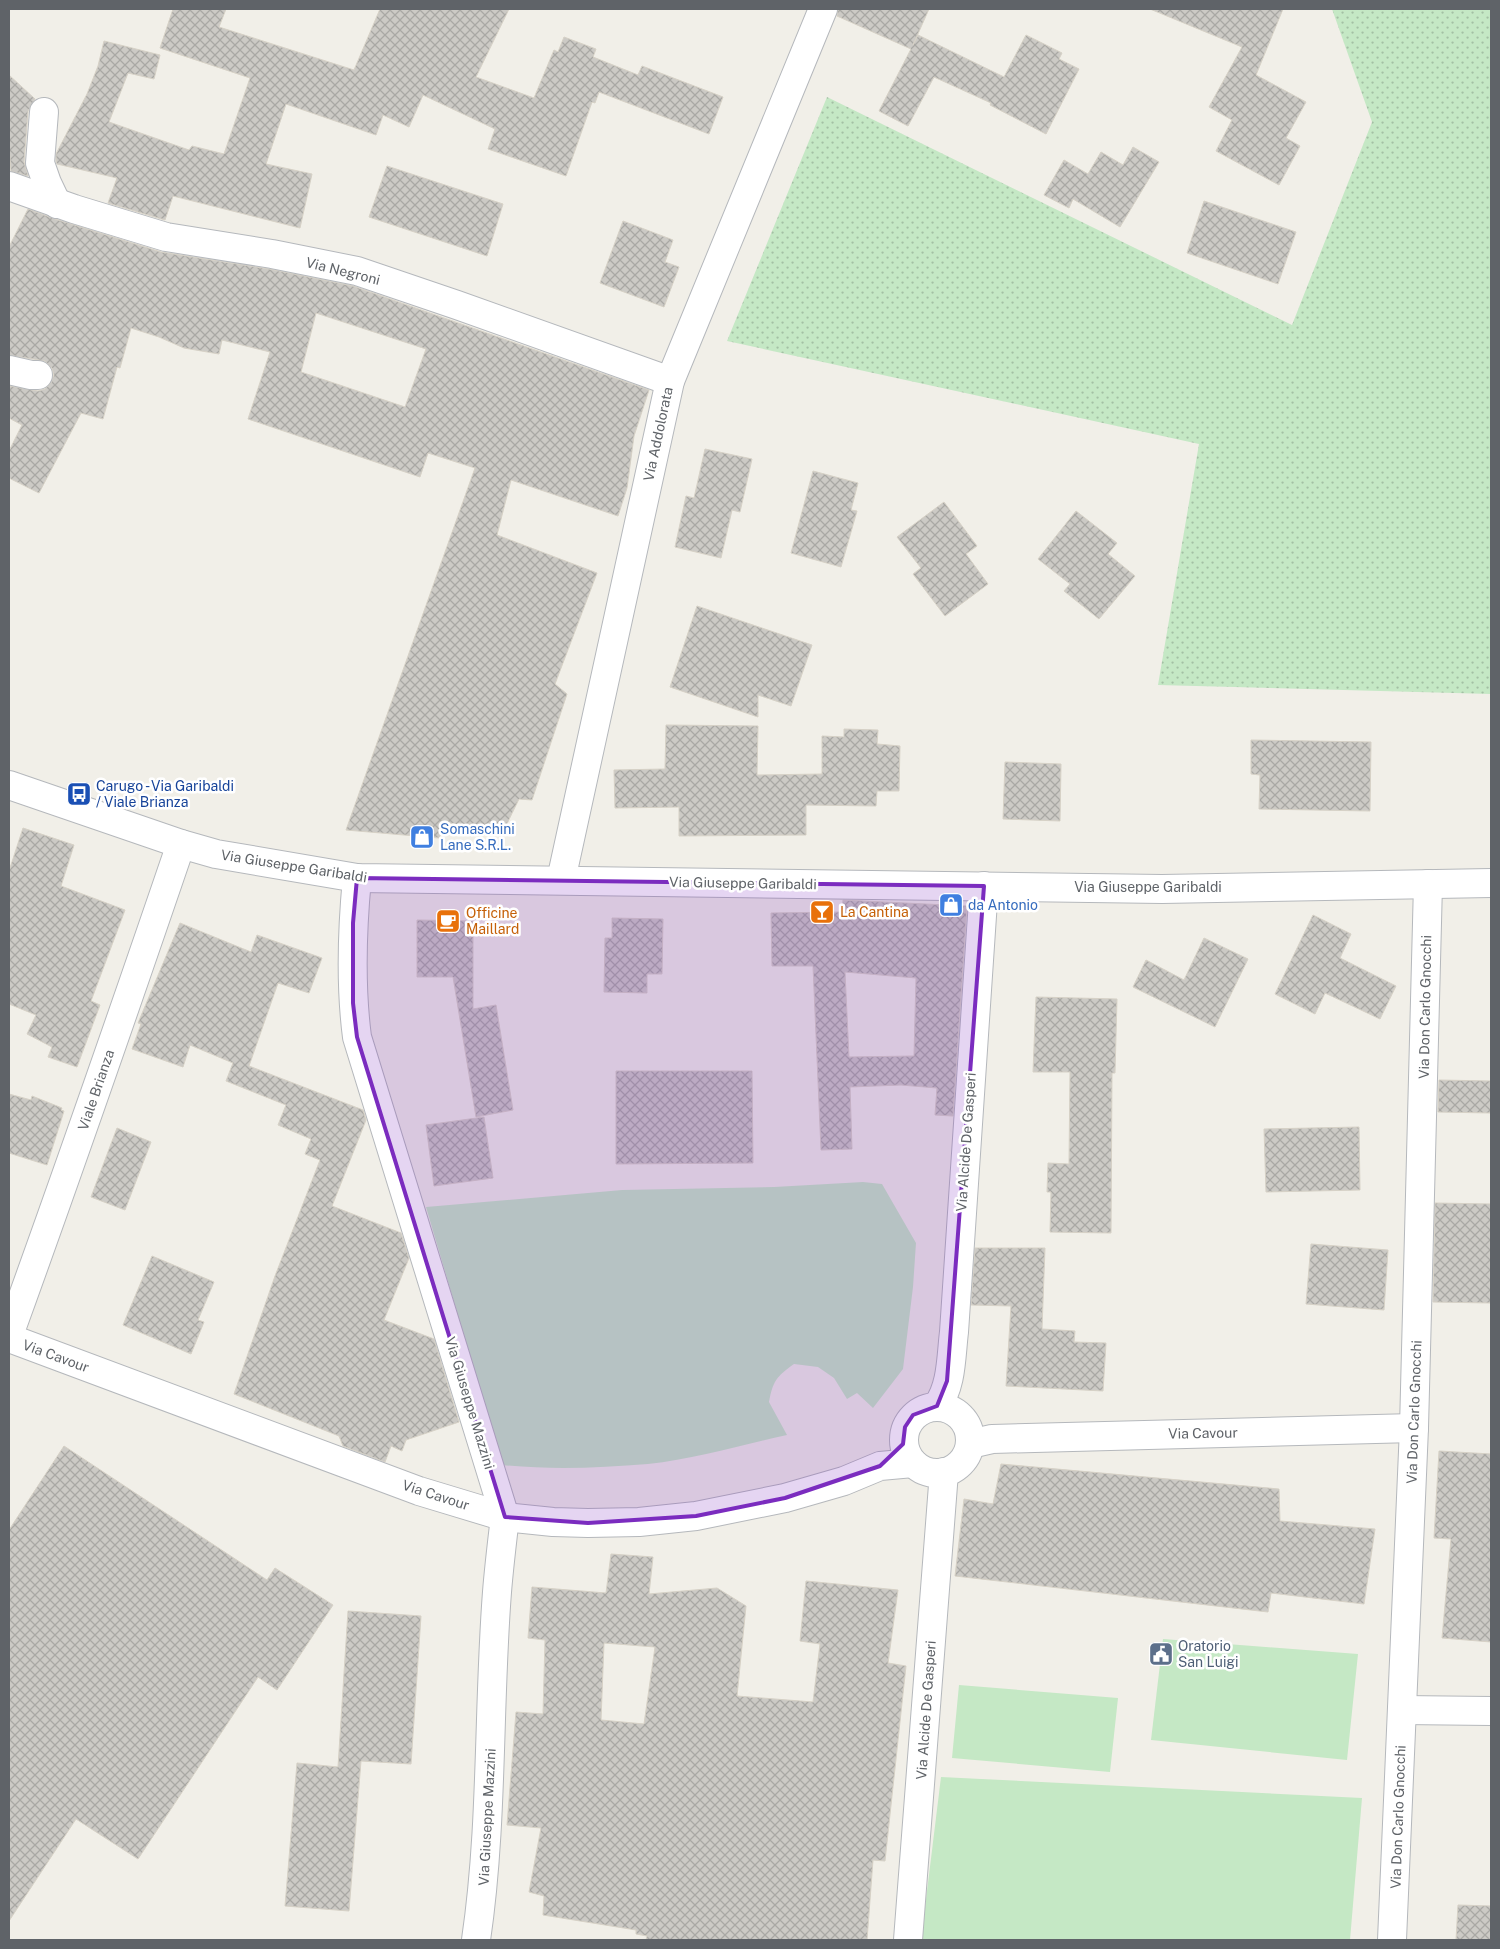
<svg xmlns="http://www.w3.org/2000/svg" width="1500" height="1949" viewBox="0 0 1500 1949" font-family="'Public Sans',sans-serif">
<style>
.grass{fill:url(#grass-dots)}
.green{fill:#c5e8c5}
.building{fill:url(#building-cross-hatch);stroke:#d6d1c6;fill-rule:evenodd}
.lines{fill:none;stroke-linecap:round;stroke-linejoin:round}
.minor-casing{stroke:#b5b8bc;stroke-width:30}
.minor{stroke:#fff;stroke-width:28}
.marked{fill:#7b2cbf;fill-opacity:0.2;stroke:#7b2cbf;stroke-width:4;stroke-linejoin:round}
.labels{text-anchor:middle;stroke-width:5;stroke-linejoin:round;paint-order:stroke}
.street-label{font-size:14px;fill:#5f6368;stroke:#fff}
.transit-label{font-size:14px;fill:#164399;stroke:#fff;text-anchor:start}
.shop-label{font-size:14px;fill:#366cbe;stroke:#fff;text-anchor:start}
.food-label{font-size:14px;fill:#c56008;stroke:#fff;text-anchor:start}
.service-label{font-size:14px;fill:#4e5e75;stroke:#fff;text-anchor:start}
</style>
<defs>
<pattern id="grass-dots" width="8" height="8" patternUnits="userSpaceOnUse" patternTransform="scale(1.25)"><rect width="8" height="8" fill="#c5e8c5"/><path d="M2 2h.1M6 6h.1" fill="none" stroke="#a3c0a4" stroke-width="1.8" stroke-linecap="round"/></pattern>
<pattern id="building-cross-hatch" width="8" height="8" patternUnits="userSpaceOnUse" patternTransform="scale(1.25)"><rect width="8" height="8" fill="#cccac5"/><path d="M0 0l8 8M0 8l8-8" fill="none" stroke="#a9a8a4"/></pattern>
</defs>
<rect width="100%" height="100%" fill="#f1efe8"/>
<polygon class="grass" points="1332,9 1491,9 1491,694 1158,685 1199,444 727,341 827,97 1292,325 1372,122"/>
<g class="green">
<path d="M863 1182 882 1184 916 1243 913 1287 903 1369 873 1408 857 1393 847 1399 834 1378 818 1367 794 1364C776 1377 773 1381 769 1402L787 1435C741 1445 695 1459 648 1464 600 1468 550 1470 502 1465L426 1207 622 1190 774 1187Z"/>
<polygon points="1163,1639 1358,1654 1347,1760 1151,1740"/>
<polygon points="959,1685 1118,1698 1110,1772 952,1758"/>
<polygon points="941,1777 1362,1798 1350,1940 921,1940"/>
</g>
<g class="building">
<polygon points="173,9 226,9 219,27 354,70 380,9 509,9 476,77 534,98 554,50 558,52 564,37 596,49 593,57 638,75 642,66 723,97 709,134 599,92 595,103 592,102 566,176 488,149 495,129 423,95 409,127 383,115 376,135 286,104 266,164 312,174 300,228 173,196 165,220 108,203 117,178 57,164 56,161 56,154 87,94 98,66 104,41 160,55 154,79 128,73 109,122 189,150 192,146 224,154 250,78 160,48"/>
<polygon points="838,9 929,9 913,45 918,35 1004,77 1026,35 1062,53 1059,59 1079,69 1046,134 990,105 991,103 934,77 908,126 879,111 911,49 837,16"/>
<polygon points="1150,9 1283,9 1256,75 1306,102 1286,138 1300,146 1279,185 1216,151 1232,120 1209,107 1242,47"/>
<polygon points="9,75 35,99 28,111 24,162 28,176 11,171 9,146"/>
<polygon points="1133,147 1159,162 1120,227 1073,199 1069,208 1044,195 1064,160 1088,174 1101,152 1123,165"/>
<polygon points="387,166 503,204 487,256 369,217"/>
<polygon points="1204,201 1296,232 1278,284 1187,253"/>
<path d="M28 209 55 219 161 252 269 269 353 286 649 390 634 436 627 488 618 516 511 480 497 535 597 573 555 684 567 694 532 800 519 799 501 836 446 822 439 838 346 830 475 468 428 453 420 477 248 419 270 352 222 340 219 354 184 348 159 337 131 328 120 368 117 367 103 419 81 413 39 493 9 478V451L22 425 9 418V386L38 391 45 389 51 383 54 375 52 368 45 361 9 355V247ZM316 313 426 349 405 407 301 372Z"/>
<polygon points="623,221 673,240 665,262 679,267 664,307 600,283"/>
<polygon points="705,449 752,459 740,512 732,510 721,558 675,547 686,496 694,498"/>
<polygon points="813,471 858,483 851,510 857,511 841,567 791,553"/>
<polygon points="944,502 977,546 966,554 988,584 945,616 913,574 921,568 897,537"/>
<polygon points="1076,511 1117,543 1108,554 1135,576 1099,619 1064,591 1070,584 1038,559"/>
<polygon points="697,606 812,645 791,706 758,695 758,717 670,687"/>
<polygon points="666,725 758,726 757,775 822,774 822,736 844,737 844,729 878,730 877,744 900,746 899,791 877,791 876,806 806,805 806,835 679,836 679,807 615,808 614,770 665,769"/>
<polygon points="1251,740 1371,742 1370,811 1259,809 1260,775 1251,774"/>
<polygon points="1005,762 1061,764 1060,821 1003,819"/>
<polygon points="23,828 74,845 61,886 125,910 91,1001 100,1005 77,1067 48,1057 52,1047 27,1034 36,1015 9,1004 9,871"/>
<path d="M843 900 967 906 953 1116 935 1115 937 1088 901 1085 850 1087 852 1149 821 1150 813 966H772L771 913 842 912ZM845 972 916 978 914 1056 849 1057Z"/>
<polygon points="1313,915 1351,934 1340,958 1396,986 1380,1019 1325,993 1315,1014 1275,994"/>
<polygon points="612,918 663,919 662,974 647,974 647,993 604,992 605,938 612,938"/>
<polygon points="417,920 473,921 473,1009 496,1005 513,1110 476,1117 453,977 417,977"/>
<polygon points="180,923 251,952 257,935 322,958 309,993 278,983 249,1066 363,1110 366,1120 332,1206 401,1233 409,1258 384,1320 434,1339 459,1422 406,1440 402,1451 391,1446 385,1462 343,1446 339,1436 234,1394 275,1276 320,1160 305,1154 311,1139 278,1125 286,1105 226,1081 233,1063 190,1045 183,1067 132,1049 141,1024 138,1023"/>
<polygon points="1204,938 1248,959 1215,1027 1133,987 1146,960 1184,980"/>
<polygon points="1036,997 1117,999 1115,1073 1112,1073 1111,1233 1050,1232 1051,1192 1047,1192 1048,1163 1069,1164 1070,1072 1033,1072"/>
<polygon points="616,1071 752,1071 753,1163 616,1164"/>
<polygon points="1439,1080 1491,1081 1491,1113 1438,1112"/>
<polygon points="9,1094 31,1100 32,1096 62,1108 61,1110 64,1111 47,1165 9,1153"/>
<polygon points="484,1117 493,1178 434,1186 426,1125"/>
<polygon points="1359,1127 1360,1190 1266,1192 1264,1129"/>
<polygon points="117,1128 151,1142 125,1210 91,1197"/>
<polygon points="1435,1203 1491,1204 1491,1303 1433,1302"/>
<polygon points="1311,1244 1388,1250 1384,1310 1306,1304"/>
<polygon points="975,1248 1045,1248 1042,1329 1075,1331 1074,1342 1106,1343 1103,1391 1006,1386 1011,1306 971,1305"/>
<polygon points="152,1256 214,1282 198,1320 204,1322 191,1354 123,1325"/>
<polygon points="64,1446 267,1580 275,1568 333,1605 277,1690 258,1677 138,1859 76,1819 9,1921 9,1530"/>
<polygon points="1439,1451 1491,1454 1491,1642 1442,1638 1451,1539 1434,1538"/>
<polygon points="1001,1464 1279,1489 1280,1521 1375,1529 1364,1604 1271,1593 1268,1612 955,1576 964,1499 993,1504"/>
<path d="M611 1554 653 1557 649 1594 717 1588 746 1606 737 1696 813 1702 820 1644 800 1641 806 1581 898 1590 888 1663 906 1666 885 1861 873 1860 867 1940H646L647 1936 636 1934V1930L543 1915 544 1896 529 1892 541 1828 507 1825 516 1712 543 1714 545 1640 528 1638 532 1587 606 1593ZM604 1643 655 1647 644 1724 601 1720Z"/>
<polygon points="348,1611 421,1616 411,1764 361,1761 349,1911 285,1906 297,1763 338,1767"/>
<polygon points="1458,1905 1491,1906 1491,1940 1456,1940"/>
</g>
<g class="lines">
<defs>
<g id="minor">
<polyline points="44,112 40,163 47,183 57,204"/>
<polyline points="9,186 74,209 166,237 272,254 357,271 457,305 670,381"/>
<polyline points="9,370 31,375 38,375"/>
<polyline points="9,785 181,844 216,854 357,878 1162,889 1491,883"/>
<path d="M357 878C352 931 350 983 357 1037L505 1517C502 1542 499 1567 497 1592 488 1708 493 1825 476 1940"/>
<polyline points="561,880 670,381 823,9"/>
<path d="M9 1335C68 1172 125 1008 181 844"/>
<polyline points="9,1338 419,1491 505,1517 553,1522 588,1523 639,1522 696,1516 785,1498 844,1481 880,1466 913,1463"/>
<path d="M937 1406C952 1386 951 1356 954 1332L984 886"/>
<circle cx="937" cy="1440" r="33"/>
<polyline points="970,1444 992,1439 1414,1428"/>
<polyline points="1402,1710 1491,1711"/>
<polyline points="908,1940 944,1472"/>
<polyline points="1392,1940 1414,1428 1428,884"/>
</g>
</defs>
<use href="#minor" class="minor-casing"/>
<use href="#minor" class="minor"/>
</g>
<path class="marked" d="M357 878 984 886 947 1381 937 1406 913 1415 905 1427 903 1444 880 1466 785 1498 696 1516 588 1523 505 1517 357 1037 353 1003V923Z"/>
<defs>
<symbol id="bus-square" viewBox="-11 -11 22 22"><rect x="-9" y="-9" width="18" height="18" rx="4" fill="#1a4fb4" stroke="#fff"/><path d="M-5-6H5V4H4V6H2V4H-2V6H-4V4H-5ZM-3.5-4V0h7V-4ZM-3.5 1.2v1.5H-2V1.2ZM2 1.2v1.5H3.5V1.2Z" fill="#fff"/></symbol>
<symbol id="shop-square" viewBox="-11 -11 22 22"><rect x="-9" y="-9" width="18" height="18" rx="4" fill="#3f7fe0" stroke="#fff"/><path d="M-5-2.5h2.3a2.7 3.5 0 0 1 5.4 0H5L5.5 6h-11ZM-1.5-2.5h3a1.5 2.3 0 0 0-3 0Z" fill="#fff"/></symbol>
<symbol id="bar-square" viewBox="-11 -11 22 22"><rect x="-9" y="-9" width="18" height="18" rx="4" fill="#e8710a" stroke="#fff"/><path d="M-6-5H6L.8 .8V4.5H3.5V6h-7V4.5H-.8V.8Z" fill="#fff"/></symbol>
<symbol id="cafe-square" viewBox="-11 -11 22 22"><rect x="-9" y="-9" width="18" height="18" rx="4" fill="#e8710a" stroke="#fff"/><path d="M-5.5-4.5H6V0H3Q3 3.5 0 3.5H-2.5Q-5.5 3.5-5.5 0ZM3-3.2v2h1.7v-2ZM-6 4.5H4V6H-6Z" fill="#fff"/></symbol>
<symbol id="civic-square" viewBox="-11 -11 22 22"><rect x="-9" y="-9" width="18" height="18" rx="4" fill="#5c6f8a" stroke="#fff"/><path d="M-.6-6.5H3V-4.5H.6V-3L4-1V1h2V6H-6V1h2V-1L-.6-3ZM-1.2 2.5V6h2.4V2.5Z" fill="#fff"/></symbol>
</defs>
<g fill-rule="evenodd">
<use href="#bus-square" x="65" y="780" width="28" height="28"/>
<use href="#shop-square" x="408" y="823" width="28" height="28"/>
<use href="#shop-square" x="937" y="891" width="28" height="28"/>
<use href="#bar-square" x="808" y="898" width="28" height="28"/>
<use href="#cafe-square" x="434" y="907" width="28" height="28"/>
<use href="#civic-square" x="1147" y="1640" width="28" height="28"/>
</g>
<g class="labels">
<g class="street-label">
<text transform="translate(343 271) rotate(14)" y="5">Via Negroni</text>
<text transform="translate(658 434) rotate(-78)" y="5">Via Addolorata</text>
<text transform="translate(294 866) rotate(9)" y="5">Via Giuseppe Garibaldi</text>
<text transform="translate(743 883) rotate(1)" y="5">Via Giuseppe Garibaldi</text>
<text x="1148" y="892">Via Giuseppe Garibaldi</text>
<text transform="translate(1425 1007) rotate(-89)" y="5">Via Don Carlo Gnocchi</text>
<text transform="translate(96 1090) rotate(-71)" y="5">Viale Brianza</text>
<text transform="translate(966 1142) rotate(-86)" y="5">Via Alcide De Gasperi</text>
<text transform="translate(56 1356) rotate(20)" y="5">Via Cavour</text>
<text transform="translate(470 1403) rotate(73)" y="5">Via Giuseppe Mazzini</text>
<text transform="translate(1414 1412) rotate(-88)" y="5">Via Don Carlo Gnocchi</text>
<text transform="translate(1203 1433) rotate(-1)" y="5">Via Cavour</text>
<text transform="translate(436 1495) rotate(18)" y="5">Via Cavour</text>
<text transform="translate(926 1710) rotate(-86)" y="5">Via Alcide De Gasperi</text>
<text transform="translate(487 1817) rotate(-87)" y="5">Via Giuseppe Mazzini</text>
<text transform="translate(1398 1817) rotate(-88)" y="5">Via Don Carlo Gnocchi</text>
</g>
<g class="transit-label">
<text x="96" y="791">Carugo - Via Garibaldi<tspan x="96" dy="16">/ Viale Brianza</tspan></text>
</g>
<g class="shop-label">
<text x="440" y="834">Somaschini<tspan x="440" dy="16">Lane S.R.L.</tspan></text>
<text x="968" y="910">da Antonio</text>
</g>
<g class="food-label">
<text x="840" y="917">La Cantina</text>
<text x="466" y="918">Officine<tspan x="466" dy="16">Maillard</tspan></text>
</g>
<g class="service-label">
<text x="1178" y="1651">Oratorio<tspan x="1178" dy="16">San Luigi</tspan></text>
</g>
</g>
<rect width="1500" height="1949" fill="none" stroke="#5f6368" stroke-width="20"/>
</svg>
